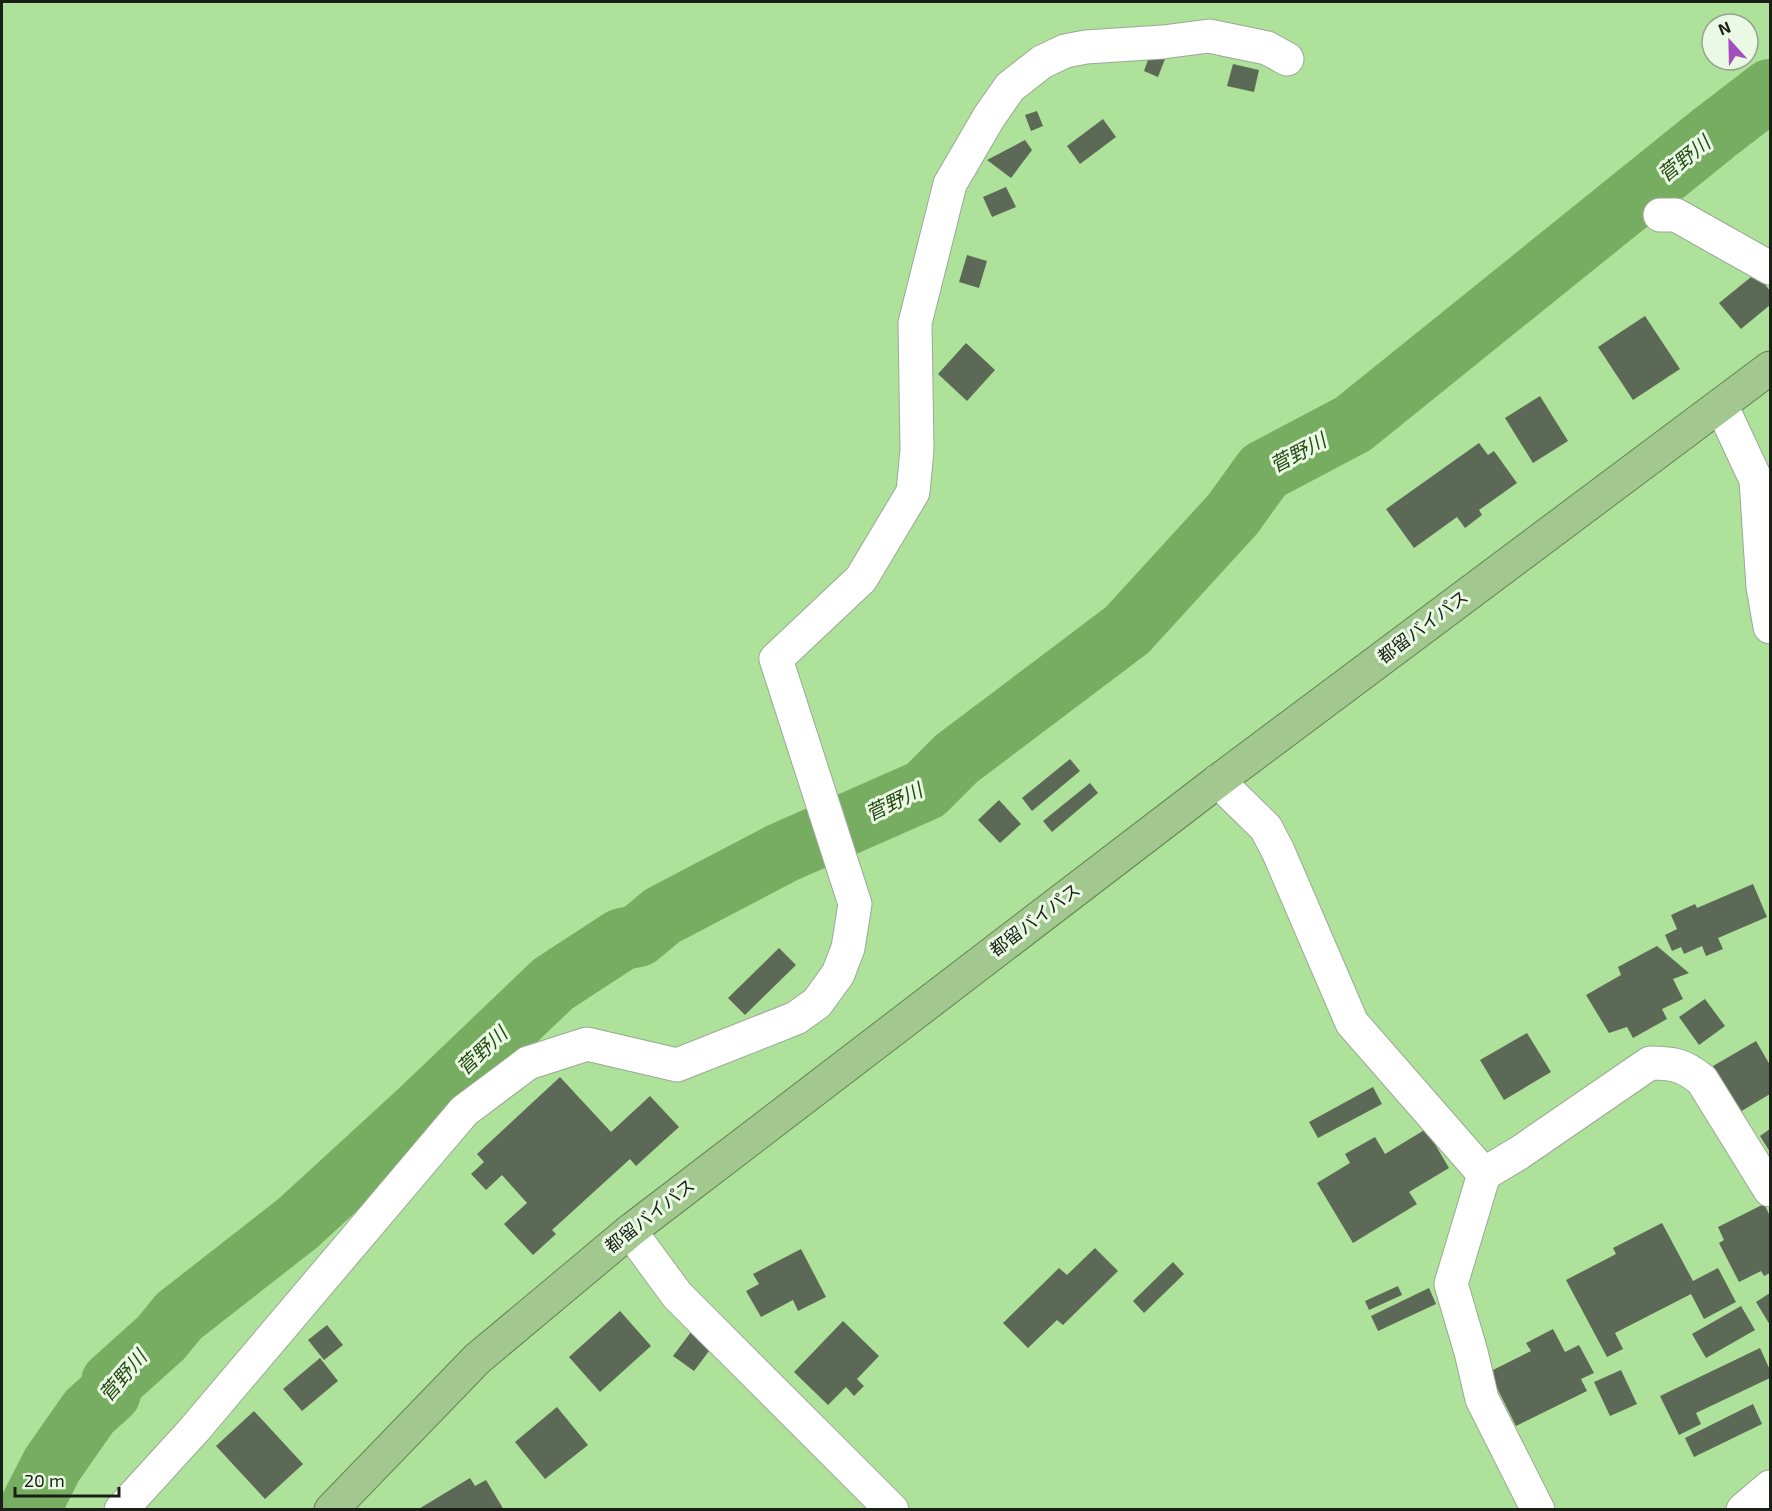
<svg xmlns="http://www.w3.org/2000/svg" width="1772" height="1511" viewBox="0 0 1772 1511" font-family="'Exo 2','Noto Sans JP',sans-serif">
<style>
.green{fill:#aee19a;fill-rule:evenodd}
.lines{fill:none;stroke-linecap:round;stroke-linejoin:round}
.river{stroke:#77ad60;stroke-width:62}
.building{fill:#5c6956}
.minor-casing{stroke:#9aa995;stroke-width:35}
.trunk-casing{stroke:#638454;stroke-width:35}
.minor{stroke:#fff;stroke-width:33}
.trunk{stroke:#a2c890;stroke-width:33}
.labels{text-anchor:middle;stroke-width:6;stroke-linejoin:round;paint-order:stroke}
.street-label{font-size:18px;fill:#1a1f18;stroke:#e9f9e3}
.water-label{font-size:20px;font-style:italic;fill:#274a15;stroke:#e9f9e3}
</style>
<rect width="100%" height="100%" fill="#e9f9e3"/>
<path class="green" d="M2 2H1770V1509H2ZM1712 24H1748V60H1712Z"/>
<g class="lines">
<polyline class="river" points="29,1510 52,1465 89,1412 110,1393 112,1382 161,1338 179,1316 298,1223 420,1111 553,984 622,939 638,936 662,916 782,853 925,790 956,759 1127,630 1233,514 1264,471 1353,424 1714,133 1770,90"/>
</g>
<g class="building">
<polygon points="1150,54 1165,59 1158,77 1144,71"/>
<polygon points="1233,64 1259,70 1254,92 1227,86"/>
<polygon points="1037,111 1043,126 1031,131 1025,115"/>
<polygon points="1103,119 1116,137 1080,164 1067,146"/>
<polygon points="1025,140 1032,150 1011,178 987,160"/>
<polygon points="1006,187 1016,207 992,217 983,197"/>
<polygon points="967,255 987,261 979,288 959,282"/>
<polygon points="1756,273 1770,291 1770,305 1741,329 1719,303"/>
<polygon points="1645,316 1680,369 1633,400 1598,347"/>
<polygon points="966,343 995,370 967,401 938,374"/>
<polygon points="1540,396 1568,441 1533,463 1505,418"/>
<polygon points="1479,443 1488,455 1494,451 1517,483 1479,510 1482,515 1465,528 1457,517 1414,548 1386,509"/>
<polygon points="1070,759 1080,771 1032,811 1022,798"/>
<polygon points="1090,783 1098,793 1052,832 1043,821"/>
<polygon points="999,800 1021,824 1000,843 978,820"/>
<polygon points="1753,884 1767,917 1718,938 1723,949 1706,956 1702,946 1684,954 1681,947 1672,951 1665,935 1677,929 1671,915 1695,904 1697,908"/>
<polygon points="1657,946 1689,973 1673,979 1683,999 1662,1009 1667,1019 1633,1038 1627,1027 1609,1033 1586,995 1621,975 1618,967"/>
<polygon points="779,948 796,965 745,1015 728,998"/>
<polygon points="1705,999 1725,1026 1699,1045 1679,1017"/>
<polygon points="1527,1033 1551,1072 1504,1100 1480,1060"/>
<polygon points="1756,1041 1770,1065 1770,1094 1740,1112 1713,1066"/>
<polygon points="560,1077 611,1132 650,1096 679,1127 636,1166 630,1159 552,1230 556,1234 533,1255 504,1224 527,1203 502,1175 486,1190 471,1174 484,1162 477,1154"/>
<polygon points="1373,1087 1382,1104 1318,1138 1309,1122"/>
<polygon points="1426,1129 1449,1168 1409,1192 1417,1204 1353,1243 1317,1183 1350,1163 1345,1154 1375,1137 1385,1154"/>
<polygon points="1770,1129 1770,1152 1760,1136"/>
<polygon points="1764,1204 1770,1216 1770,1273 1764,1276 1761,1271 1739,1282 1719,1243 1724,1240 1718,1227"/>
<polygon points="1662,1223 1693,1281 1718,1268 1736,1302 1704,1319 1691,1294 1615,1333 1623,1349 1607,1357 1566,1280 1616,1254 1613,1248"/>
<polygon points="1095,1248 1118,1271 1063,1325 1057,1320 1028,1348 1003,1323 1059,1268 1067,1275"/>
<polygon points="801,1249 826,1297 798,1311 793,1300 761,1317 746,1291 759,1284 753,1274"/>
<polygon points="1173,1262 1184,1274 1144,1313 1133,1301"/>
<polygon points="1398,1286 1402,1295 1369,1310 1365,1301"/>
<polygon points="1429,1288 1436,1304 1378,1331 1371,1316"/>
<polygon points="1770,1293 1770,1325 1756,1302"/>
<polygon points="1741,1306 1755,1330 1706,1358 1692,1334"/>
<polygon points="620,1311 651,1346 600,1392 569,1357"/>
<polygon points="843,1321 879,1356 857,1379 864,1386 854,1396 846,1387 828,1405 794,1372"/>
<polygon points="327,1325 343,1345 324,1360 308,1340"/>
<polygon points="694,1328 715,1343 694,1371 673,1356"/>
<polygon points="1553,1329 1565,1352 1579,1345 1594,1373 1581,1379 1587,1391 1516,1426 1489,1372 1531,1351 1526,1343"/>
<polygon points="1760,1348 1770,1370 1770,1378 1696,1413 1701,1424 1679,1435 1660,1396"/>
<polygon points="320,1358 338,1381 302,1411 283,1389"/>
<polygon points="1621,1370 1637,1404 1610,1416 1594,1382"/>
<polygon points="1753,1404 1762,1424 1694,1457 1685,1438"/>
<polygon points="557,1407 588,1445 545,1479 515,1442"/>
<polygon points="254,1411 303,1464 265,1499 216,1446"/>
<polygon points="470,1478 475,1486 486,1480 504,1510 417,1510"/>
</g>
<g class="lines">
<defs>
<g id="minor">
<polyline points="1660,215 1676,215 1770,268"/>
<polyline points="1721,405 1756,480 1763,587 1770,627"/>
<polyline points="1218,781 1266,828 1278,851 1352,1023 1484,1174"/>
<polyline points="630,1231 677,1295 892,1510"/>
<polyline points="121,1510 194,1430 464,1111 528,1063 587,1044 677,1065 796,1018 817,1003 838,974 848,948 855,904 776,659 861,579 913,492 917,450 915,323 950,184 989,117 1010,87 1042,62 1065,51 1086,47 1163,42 1209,36 1267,48 1287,59"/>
<path d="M1538 1510 1482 1399 1471 1352 1451 1284 1484 1174 1519 1153 1650 1063C1674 1063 1683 1065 1702 1080L1770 1190"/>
<polyline points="1743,1510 1770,1487"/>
</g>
<polyline id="trunk" points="331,1510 477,1359 630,1231 1218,781 1770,368"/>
</defs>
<use href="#minor" class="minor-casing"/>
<use href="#trunk" class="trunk-casing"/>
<use href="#minor" class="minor"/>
<use href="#trunk" class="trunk"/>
</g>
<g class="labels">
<g class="street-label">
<text transform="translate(1423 627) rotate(-37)" y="6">都留バイパス</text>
<text transform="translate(1035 920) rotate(-37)" y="6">都留バイパス</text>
<text transform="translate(650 1216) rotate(-38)" y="6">都留バイパス</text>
</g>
<g class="water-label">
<text transform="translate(1684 159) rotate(-39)" y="7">菅野川</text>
<text transform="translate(1298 453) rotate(-28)" y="7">菅野川</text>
<text transform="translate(894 802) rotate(-26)" y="7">菅野川</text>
<text transform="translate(482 1051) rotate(-43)" y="7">菅野川</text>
<text transform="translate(123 1376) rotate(-49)" y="7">菅野川</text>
</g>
</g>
<rect width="1772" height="1511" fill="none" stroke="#1a1f18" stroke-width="6"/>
<g transform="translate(1730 42) rotate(338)"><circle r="28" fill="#e9f9e3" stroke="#96a292" stroke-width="1.5"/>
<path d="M0-4.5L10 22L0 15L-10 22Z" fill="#a34fbe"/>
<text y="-9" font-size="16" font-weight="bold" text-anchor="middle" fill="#1a1f18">N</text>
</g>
<path d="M15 1487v9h104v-9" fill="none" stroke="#1a1f18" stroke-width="3"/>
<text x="24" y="1487" font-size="18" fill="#1a1f18" stroke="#e9f9e3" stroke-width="4.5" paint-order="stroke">20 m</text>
</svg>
